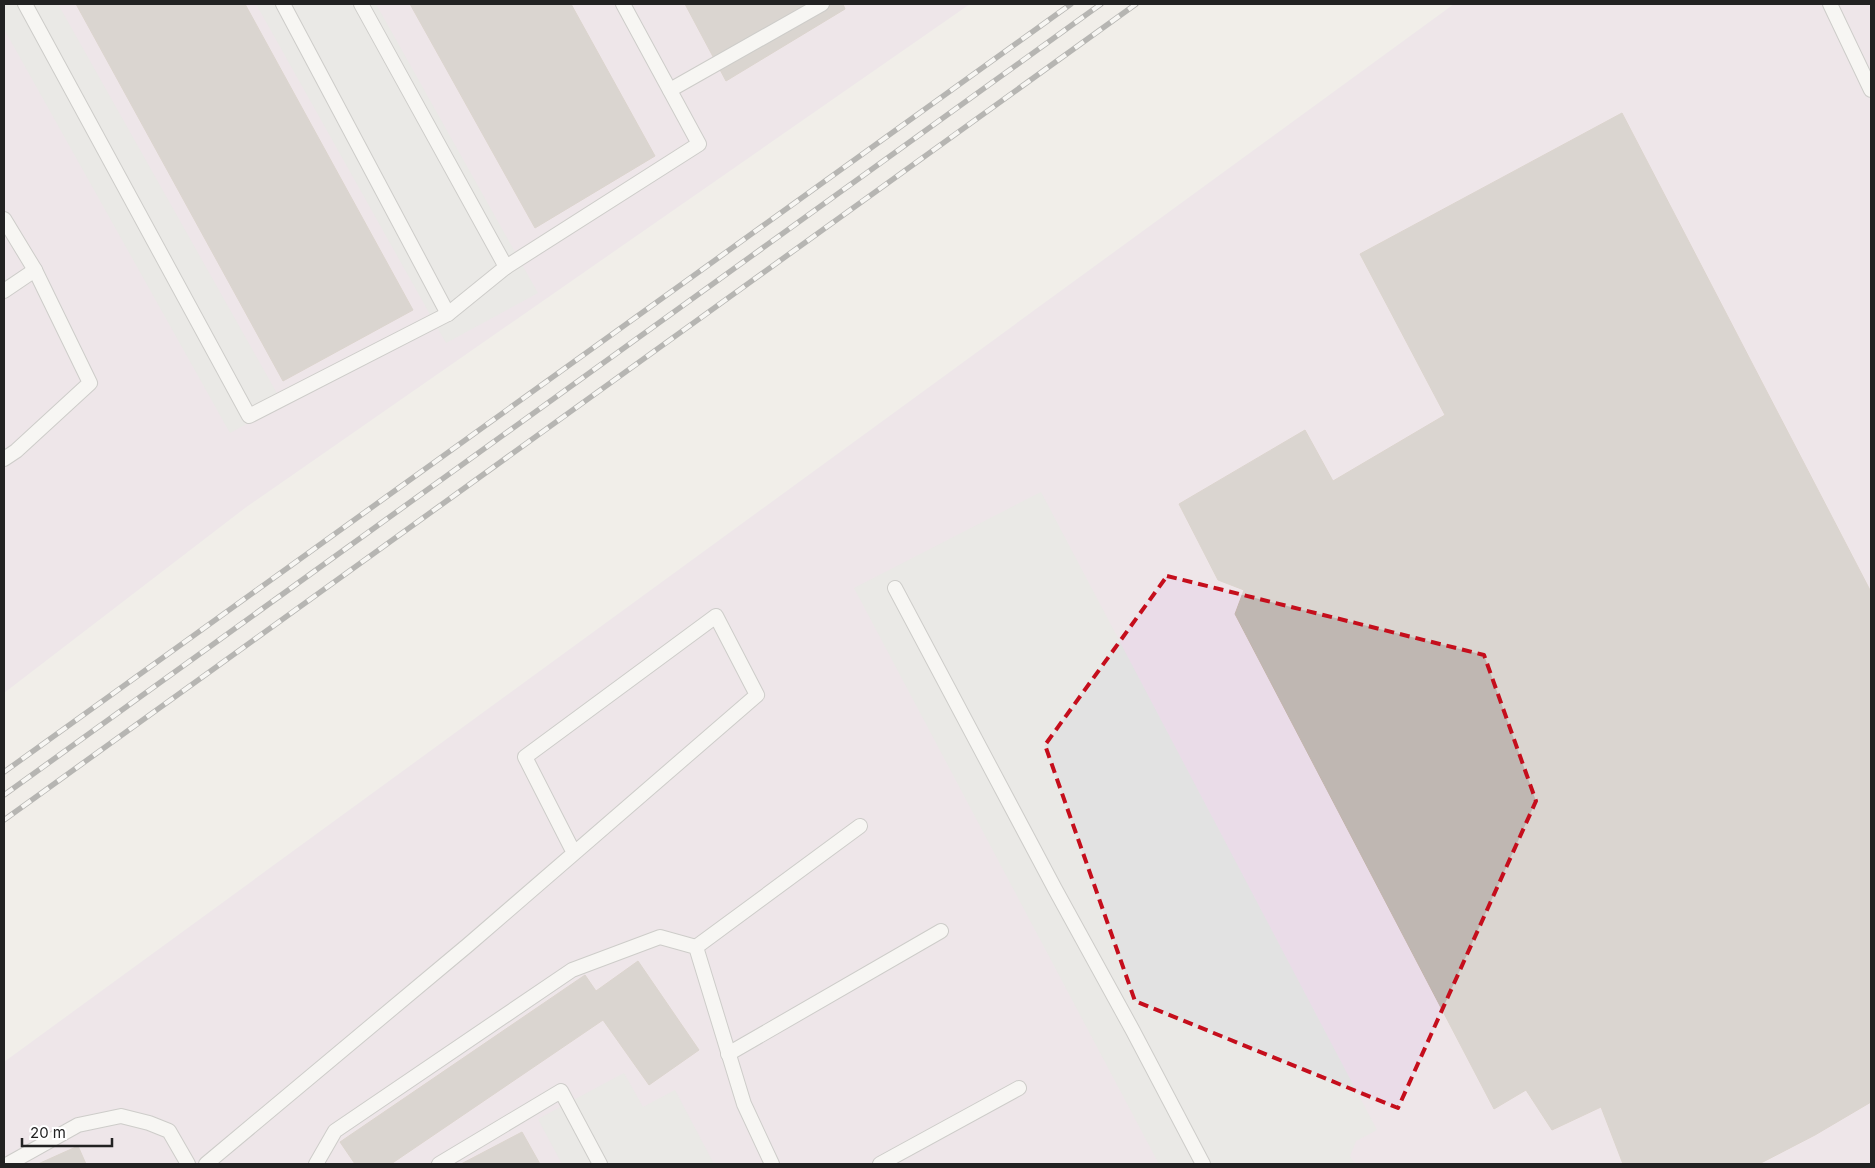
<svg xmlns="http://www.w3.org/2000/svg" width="1875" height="1168" viewBox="0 0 1875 1168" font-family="Inter,sans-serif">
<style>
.industrial{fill:#eadce8}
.parking{fill:#e2e2e2}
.building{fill:#bfb7b2;stroke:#c2b4ac}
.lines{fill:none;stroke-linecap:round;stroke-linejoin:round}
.service-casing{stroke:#a3a3a3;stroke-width:16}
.service{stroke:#fff;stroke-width:14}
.rail-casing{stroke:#707070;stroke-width:5.5}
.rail{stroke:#fff;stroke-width:4;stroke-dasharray:11;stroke-linecap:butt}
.marked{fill:none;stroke:#c50e1c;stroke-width:4;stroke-dasharray:10 6;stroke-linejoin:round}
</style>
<rect width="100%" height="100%" fill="#f1eee9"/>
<g class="industrial">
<polygon points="4,4 970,4 245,508 4,693"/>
<polygon points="1454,4 1871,4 1871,1164 4,1164 4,1062"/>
</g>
<g class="parking">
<polygon points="4,4 58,4 283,404 230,433 4,29"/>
<polygon points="256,4 376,4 538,293 446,343"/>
<polygon points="1041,492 1377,1130 1356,1141 1350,1156 1355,1164 1159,1164 854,588"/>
<polygon points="624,1073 643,1107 675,1090 714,1164 562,1164 538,1119"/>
</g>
<g class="building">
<polygon points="76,4 245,4 413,310 283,381"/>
<polygon points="410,4 571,4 655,156 535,228"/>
<polygon points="685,4 843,4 845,9 726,81"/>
<polygon points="1622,113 1871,592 1871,1102 1815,1135 1759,1164 1623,1164 1601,1107 1552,1130 1526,1090 1494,1109 1235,614 1244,590 1218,580 1179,504 1305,430 1333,481 1445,415 1360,254"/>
<polygon points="638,961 699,1050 649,1085 603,1020 391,1164 355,1164 340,1142 585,975 596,991"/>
<polygon points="522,1132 540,1164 461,1164"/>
<polygon points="78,1146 86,1164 38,1164"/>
</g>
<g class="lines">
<defs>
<g id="service">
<polyline points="25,4 249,416 448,314 506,267"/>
<polyline points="283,4 448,314"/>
<polyline points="361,4 506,267 699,144 623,4"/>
<polyline points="1830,4 1871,90"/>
<polyline points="670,90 822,4"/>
<polyline points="4,219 35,270 90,383 16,451 4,459"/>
<polyline points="4,291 35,270"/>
<polyline points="895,588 1055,889 1133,1031 1203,1164"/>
<polyline points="696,947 860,826"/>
<polyline points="728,1054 941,931"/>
<polyline points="8,1164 78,1125 121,1116 149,1123 169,1131 188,1164"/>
<polyline points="206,1164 468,945 757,695 716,616 525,757 574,853"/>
<polyline points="316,1164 335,1131 572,970 660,937 696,947 744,1104 772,1164"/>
<polyline points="439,1164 561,1091 600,1164"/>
<polyline points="880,1164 1019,1088"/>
</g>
</defs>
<use href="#service" class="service-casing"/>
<use href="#service" class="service"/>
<defs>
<g id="rail">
<polyline points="4,772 1071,4"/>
<polyline points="4,795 1101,4"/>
<polyline points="4,820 1136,4"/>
</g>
</defs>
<use href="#rail" class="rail-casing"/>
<use href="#rail" class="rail"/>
</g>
<path d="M0 0H1875V1168H0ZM1167 576 1484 655 1536 801 1398 1108 1135 1001 1045 745Z" fill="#f1eee9" fill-opacity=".55" fill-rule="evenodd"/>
<path class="marked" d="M1167 576 1484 655 1536 801 1398 1108 1135 1001 1045 745Z"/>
<rect width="1875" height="1168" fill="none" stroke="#222222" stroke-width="10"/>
<path d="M22 1138v8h90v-8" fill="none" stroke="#222222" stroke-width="2.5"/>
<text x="30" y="1138" font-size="15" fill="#222222" stroke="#ffffff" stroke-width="4" paint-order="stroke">20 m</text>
</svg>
